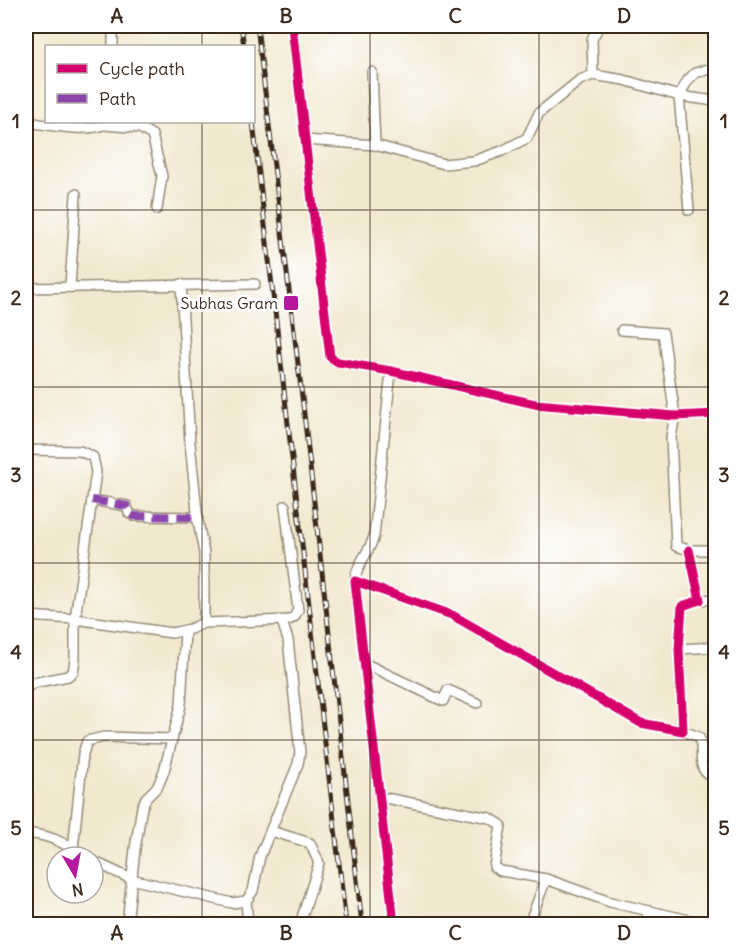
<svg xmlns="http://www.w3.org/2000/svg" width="741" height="950" viewBox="0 0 741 950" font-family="Delius,sans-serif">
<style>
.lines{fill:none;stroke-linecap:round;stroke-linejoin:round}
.minor-casing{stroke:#968976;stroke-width:12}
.minor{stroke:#fff;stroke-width:9}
.rail-casing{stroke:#3b2a1e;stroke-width:5}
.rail{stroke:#fff;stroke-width:3;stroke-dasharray:9;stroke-linecap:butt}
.quiet{stroke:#8e44ad;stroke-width:8;stroke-dasharray:15 8;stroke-linecap:butt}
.cycleway-casing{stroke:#fff;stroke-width:13}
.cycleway{stroke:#d6006c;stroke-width:9}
.grid{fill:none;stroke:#3b2a1e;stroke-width:1.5;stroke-opacity:0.55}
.poi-dot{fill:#b5179e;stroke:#fff;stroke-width:2}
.labels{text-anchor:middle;stroke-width:6;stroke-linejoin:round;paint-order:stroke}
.poi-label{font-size:16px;fill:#3b2a1e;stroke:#fff;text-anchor:end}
.neatline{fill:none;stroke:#3b2a1e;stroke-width:2}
.grid-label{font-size:20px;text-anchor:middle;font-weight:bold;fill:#3b2a1e}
</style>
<rect width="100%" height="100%" fill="#fff"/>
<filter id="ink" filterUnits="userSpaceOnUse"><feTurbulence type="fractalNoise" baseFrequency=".0167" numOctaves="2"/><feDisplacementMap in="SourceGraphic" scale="12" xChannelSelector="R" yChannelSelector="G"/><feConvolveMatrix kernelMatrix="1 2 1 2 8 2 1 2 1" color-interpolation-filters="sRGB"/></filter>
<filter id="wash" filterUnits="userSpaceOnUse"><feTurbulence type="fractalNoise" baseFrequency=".008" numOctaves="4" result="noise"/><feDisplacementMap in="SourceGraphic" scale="24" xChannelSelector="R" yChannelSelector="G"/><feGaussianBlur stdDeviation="1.35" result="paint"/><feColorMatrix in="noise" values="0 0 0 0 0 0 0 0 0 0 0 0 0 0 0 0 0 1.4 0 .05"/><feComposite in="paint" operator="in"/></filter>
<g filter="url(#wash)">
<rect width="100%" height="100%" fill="#f2e8cf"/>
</g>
<g filter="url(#ink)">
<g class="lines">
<defs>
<g id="minor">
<polyline points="113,26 113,46"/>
<polyline points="292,26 330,357 338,362 391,371 535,404 675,416 716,414"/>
<polyline points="372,72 375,145"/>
<polyline points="593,75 592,39 599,26"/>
<path d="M26 122C46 124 92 135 108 122"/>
<polyline points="105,125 140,128 152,135 162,176 157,209"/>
<polyline points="305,140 375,145 444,164 474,161 502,151 527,138 539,113 580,80 593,75 624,80 679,96 708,100 716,103"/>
<polyline points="689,210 679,96 688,80 695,73 716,67"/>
<polyline points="181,284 190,443 198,521 204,553 204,623"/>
<polyline points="70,287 76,194"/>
<polyline points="26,288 255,284"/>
<polyline points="622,330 663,333 675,416 671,437 676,546 689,550 716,550"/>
<polyline points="26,444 29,450 80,451 93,457 96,472 75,619 75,660 73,672 68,676 33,683 26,688"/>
<polyline points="92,500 127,506 129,513 134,516 198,517"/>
<path d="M355 581C356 564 370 552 374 536L391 371"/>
<polyline points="700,600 716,599"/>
<polyline points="26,616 75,619 172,633 190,629 204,623 289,620 294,617 298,610 285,506"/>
<polyline points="679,649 716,647"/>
<polyline points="364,663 443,701 448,690 477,703"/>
<path d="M683 731 699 737C706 754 693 771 716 778"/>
<polyline points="380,797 490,818 501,825 494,867 501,871 546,879 610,902 707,924"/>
<polyline points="271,831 310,843 319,863 300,924"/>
<path d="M26 834C49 833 67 845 86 857"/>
<polyline points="73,849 83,754 87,741 104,737 172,739"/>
<polyline points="93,861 131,879 232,903 246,901 253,891 260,856 298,764 300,752 288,640 282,621"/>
<polyline points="246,901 248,924"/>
<polyline points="127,924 135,849 142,807 146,798 158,786 164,771 181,705 185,631"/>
<polyline points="394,924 355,581 452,615 641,723 683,731 679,649 682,606 700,600 689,550"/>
<polyline points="529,924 546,879"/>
<polyline points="647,924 649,911"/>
</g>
</defs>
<use href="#minor" class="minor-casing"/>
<use href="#minor" class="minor"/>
<defs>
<g id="rail">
<polyline points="241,26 244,46"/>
<polyline points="257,26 303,405 362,924"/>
<polyline points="253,122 346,924"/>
</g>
</defs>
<use href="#rail" class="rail-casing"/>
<use href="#rail" class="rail"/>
<polyline class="quiet" points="92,500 127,506 129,513 134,516 198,517"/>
<defs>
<g id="cycleway">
<polyline points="292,26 330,357 338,362 391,371 535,404 675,416 716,414"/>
<polyline points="394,924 355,581 452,615 641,723 683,731 679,649 682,606 700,600 689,550"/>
</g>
</defs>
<use href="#cycleway" class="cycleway-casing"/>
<use href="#cycleway" class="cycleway"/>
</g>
</g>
<path class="grid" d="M202 26V46M370 26V924M539 26V924M202 122V924M26 210H716M26 387H716M26 563H716M26 740H716"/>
<rect class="poi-dot" x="283" y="295" width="16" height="16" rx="3"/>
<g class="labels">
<g class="poi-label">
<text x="278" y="309">Subhas Gram</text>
</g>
</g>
<rect width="741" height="950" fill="none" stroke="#fff" stroke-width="66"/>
<rect x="45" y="45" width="210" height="78" fill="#ffffff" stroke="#b1aaa5" stroke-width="1.5"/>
<rect x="57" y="64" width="30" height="9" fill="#d6006c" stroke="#b1aaa5" stroke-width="1.5"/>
<text x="99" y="75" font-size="18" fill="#3b2a1e">Cycle path</text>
<rect x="57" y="94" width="30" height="9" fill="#8e44ad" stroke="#b1aaa5" stroke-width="1.5"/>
<text x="99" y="105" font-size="18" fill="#3b2a1e">Path</text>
<g transform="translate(75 875) rotate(170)"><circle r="28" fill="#ffffff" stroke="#b1aaa5" stroke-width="1.5"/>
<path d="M0-4.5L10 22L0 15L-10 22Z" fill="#b5179e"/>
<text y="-9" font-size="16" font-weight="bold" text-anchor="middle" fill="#3b2a1e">N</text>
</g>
<rect x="33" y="33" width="675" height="884" class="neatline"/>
<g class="grid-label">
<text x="117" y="23">A</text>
<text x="286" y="23">B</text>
<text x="455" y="23">C</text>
<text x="624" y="23">D</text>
<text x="16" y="128">1</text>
<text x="724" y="128">1</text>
<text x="16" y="305">2</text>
<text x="724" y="305">2</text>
<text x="16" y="482">3</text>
<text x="724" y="482">3</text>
<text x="16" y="659">4</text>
<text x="724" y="659">4</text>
<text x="16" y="835">5</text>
<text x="724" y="835">5</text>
<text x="117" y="940">A</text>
<text x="286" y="940">B</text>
<text x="455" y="940">C</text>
<text x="624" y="940">D</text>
</g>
</svg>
